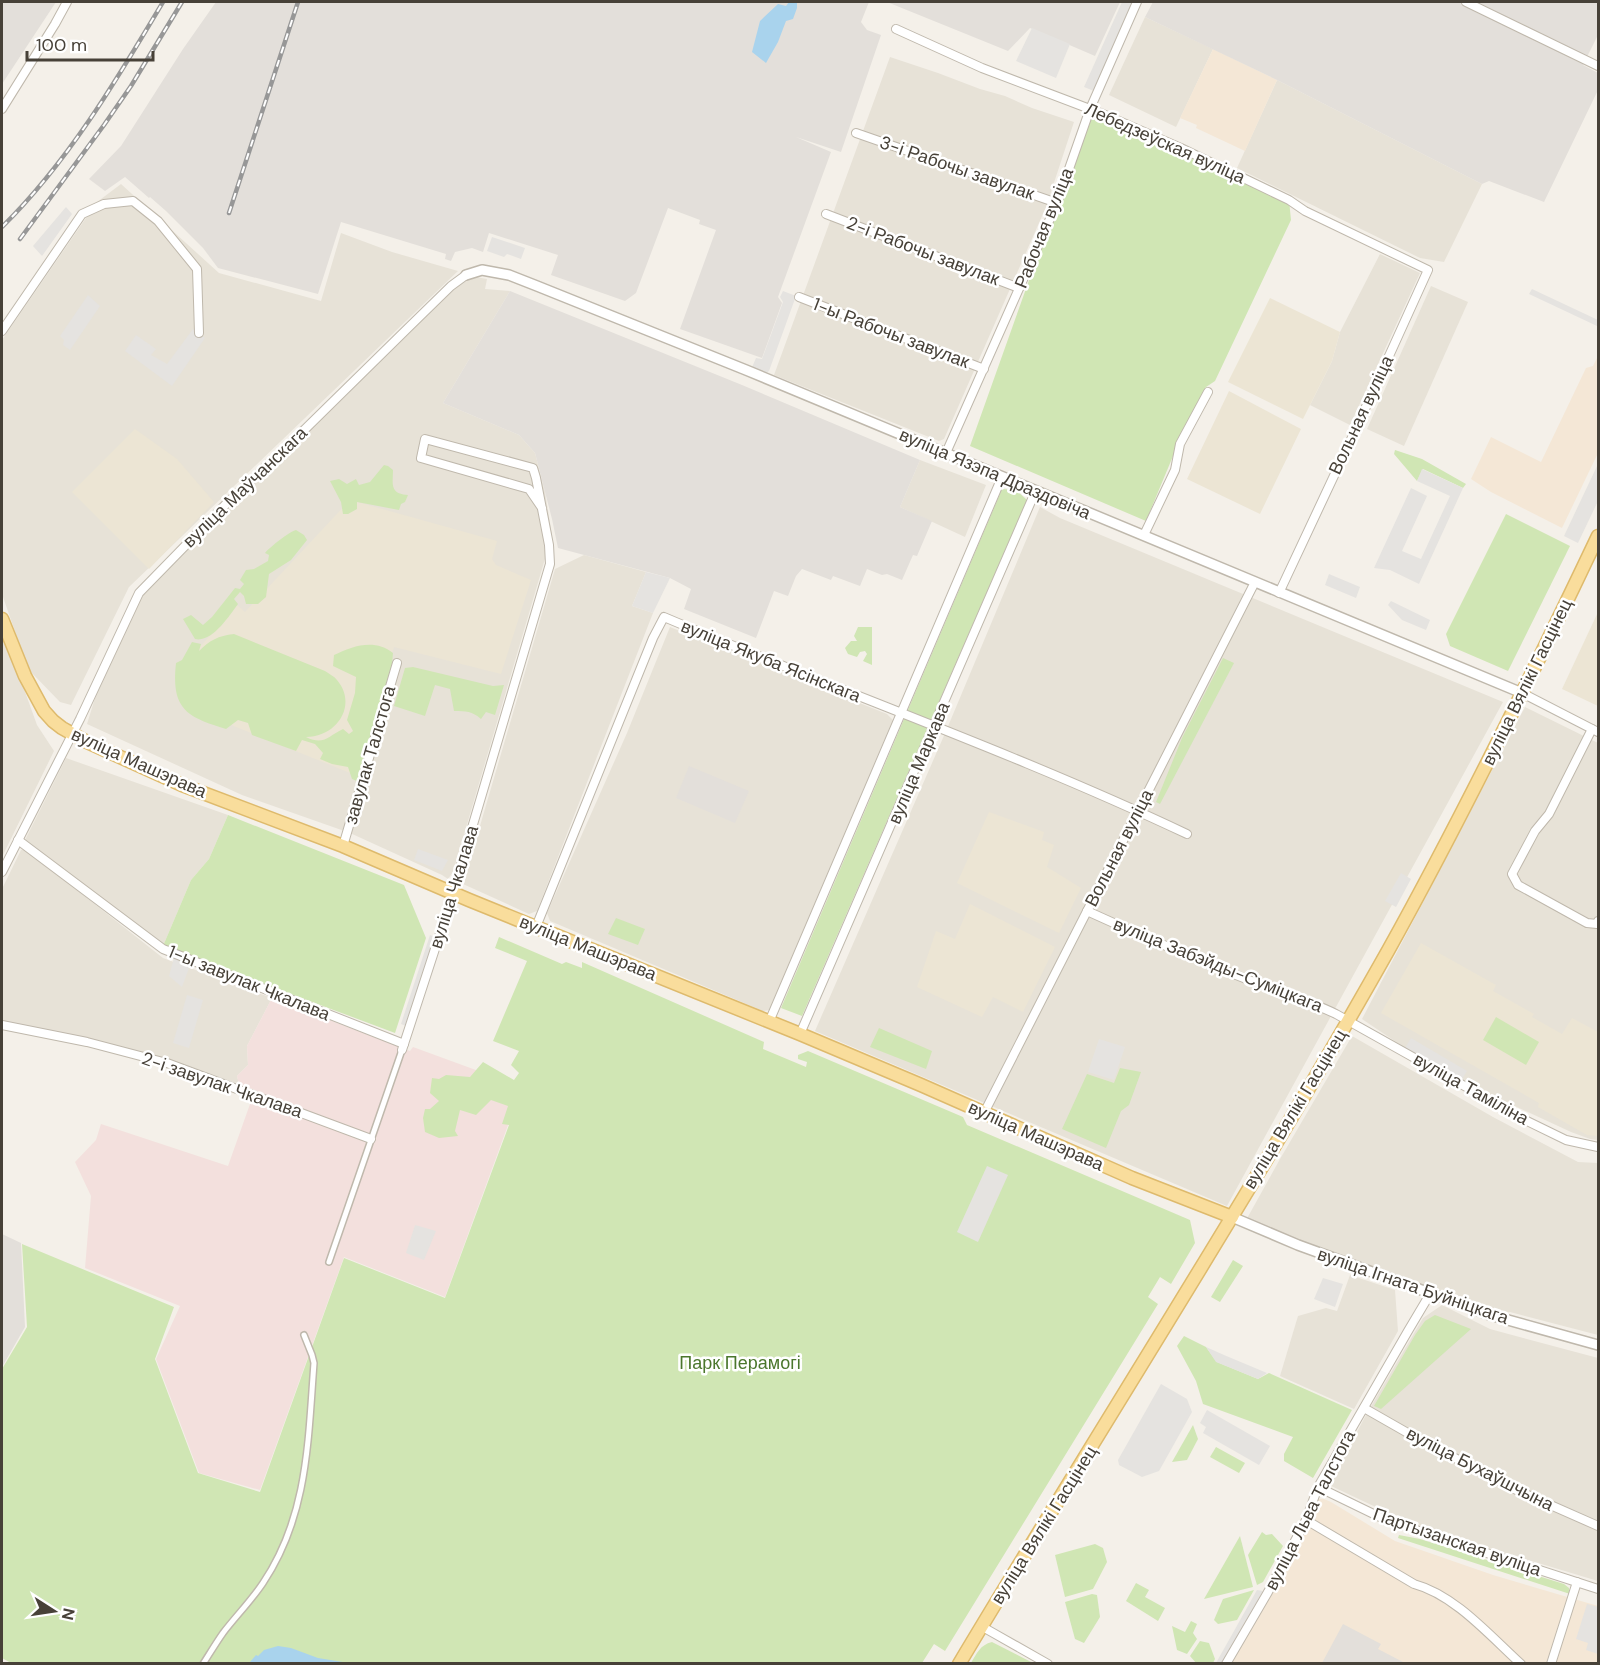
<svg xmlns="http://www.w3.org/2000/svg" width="1600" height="1665" viewBox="0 0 1600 1665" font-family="'DM Sans',sans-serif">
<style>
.residential{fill:#e7e2d7}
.commercial{fill:#f4e7d6}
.industrial{fill:#e3dfda}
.education{fill:#ece5d4}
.medical{fill:#f3e0dd}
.green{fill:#d0e6b4}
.parking{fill:#e5e3e0}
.water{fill:#a9d3ed}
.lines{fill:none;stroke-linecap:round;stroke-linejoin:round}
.pedestrian-casing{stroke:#bfb8ac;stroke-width:8}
.minor-casing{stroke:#bfb8ac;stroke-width:10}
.tertiary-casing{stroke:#bfb8ac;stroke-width:12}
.primary-casing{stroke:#deba6c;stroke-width:15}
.pedestrian{stroke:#fff;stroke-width:5}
.minor{stroke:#fff;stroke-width:8}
.tertiary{stroke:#fff;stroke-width:9}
.primary{stroke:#f9dd9c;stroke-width:12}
.rail-casing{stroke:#979797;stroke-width:4.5}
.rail{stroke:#fff;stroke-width:2;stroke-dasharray:7;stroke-linecap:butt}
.labels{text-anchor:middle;stroke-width:5;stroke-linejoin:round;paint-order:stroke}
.street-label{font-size:18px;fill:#474138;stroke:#fff}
.park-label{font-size:18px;fill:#4b772d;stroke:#fff}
</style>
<rect width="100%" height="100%" fill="#f4f0e9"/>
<g class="residential">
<polygon points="1145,17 1213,49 1176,127 1109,95"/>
<polygon points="890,57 938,73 980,89 1005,96 1032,108 1074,122 1046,207 944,439 939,441 774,375"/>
<polygon points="1277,80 1482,184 1444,262 1420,258 1237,168"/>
<polygon points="121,184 219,273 321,301 341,233 392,252 458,271 129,587 71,705 60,702 28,669 2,594 2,340 97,202"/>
<polygon points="1380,254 1420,273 1350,425 1310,405 1332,361 1340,332"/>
<polygon points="476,277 487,279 485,289 510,291 443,403 519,435 535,453 545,492 552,535 453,872 448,879 442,875 350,833 242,795 87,724 105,666 139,593 155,582 456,286 465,279"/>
<polygon points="1431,286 1468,302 1404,446 1367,429"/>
<polygon points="920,460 986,485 965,537 900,507"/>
<polygon points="1040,507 1060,518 1503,702 1227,1206 815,1031 946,731"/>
<polygon points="584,555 646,572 632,606 653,613 537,911 529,914 463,884 555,569"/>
<polygon points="670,627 887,714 894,721 893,729 770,1010 763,1011 550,921 547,913 627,733"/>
<polygon points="2,628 37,725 54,751 2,857"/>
<polygon points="1525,707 1598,743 1598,1140 1590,1139 1571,1132 1461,1081 1405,1048 1362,1019"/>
<polygon points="66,758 228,815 209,859 191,880 163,946 24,842"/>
<polygon points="25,849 163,958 272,998 247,1046 248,1065 237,1076 239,1084 169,1060 2,1021 2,889 21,850"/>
<polygon points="1352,1036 1493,1117 1578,1162 1598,1163 1598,1335 1510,1312 1490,1315 1245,1222 1280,1159"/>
<polygon points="1350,1275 1395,1290 1398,1331 1354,1409 1280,1376 1298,1316 1326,1308 1337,1311"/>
<polygon points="1442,1305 1490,1329 1598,1358 1598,1581 1416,1526 1329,1485 1366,1415 1423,1318"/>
</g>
<g class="commercial">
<polygon points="1213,49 1277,80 1245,151 1196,128 1197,125 1180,118"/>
<polygon points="1598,356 1598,453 1562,528 1491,492 1471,479 1491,437 1541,462 1586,368 1593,366"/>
<polygon points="1319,1499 1324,1499 1331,1502 1395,1541 1493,1575 1598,1606 1598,1663 1230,1664 1306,1531 1313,1506"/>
</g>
<g class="industrial">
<polygon points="2,2 56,2 2,84"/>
<polygon points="216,2 869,2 861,22 867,30 881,35 841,152 796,137 831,152 778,297 782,303 762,358 680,329 716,230 699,224 700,220 668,208 636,293 625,301 551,275 558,255 489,233 483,252 472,248 455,252 451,261 445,259 446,254 341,222 318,294 218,268 203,248 166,211 150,197 149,198 125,177 105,191 89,179 121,146 183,49"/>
<polygon points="887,2 1120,2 1095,56 1030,28 1008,51"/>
<polygon points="1153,2 1598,2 1598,35 1583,65 1598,73 1598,90 1544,202 1489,181 1482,184 1277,80 1145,17"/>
<polygon points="510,291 742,385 920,460 900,507 932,521 917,556 913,555 902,580 887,574 882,575 867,569 860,586 833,576 831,580 802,569 796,576 788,596 774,591 756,638 684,609 691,589 670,578 558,548 552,519 535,453 519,435 443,403"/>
<polygon points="689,766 749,791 735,823 676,798"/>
<polygon points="2,1234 21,1243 25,1327 2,1367"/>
<polygon points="1343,1624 1381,1644 1378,1649 1405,1663 1322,1663"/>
</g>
<g class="education">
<polygon points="1270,298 1340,332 1332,361 1303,419 1228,382"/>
<polygon points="1229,391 1301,429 1260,514 1187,479"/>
<polygon points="135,429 177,459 214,502 149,569 72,492"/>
<polygon points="350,500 497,541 492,559 496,565 531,580 501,674 394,647 355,775 199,712 191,657 237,605 245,612"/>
<polygon points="1598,612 1598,706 1562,689"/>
<polygon points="989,812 1044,832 1042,840 1054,845 1047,867 1081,888 1059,933 957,883"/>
<polygon points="970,904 1055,947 1023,1012 993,997 982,1017 917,987 936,931 955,939"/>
<polygon points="1421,943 1496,985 1493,991 1534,1014 1532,1017 1562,1034 1572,1018 1598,1032 1598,1136 1587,1135 1538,1107 1539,1103 1381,1013"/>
</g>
<polygon class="medical" points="272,998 410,1051 413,1047 522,1087 445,1297 344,1257 260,1490 199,1473 156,1359 180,1306 85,1268 91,1196 75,1162 96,1140 101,1124 228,1166 255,1090 239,1084 237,1076 248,1065 247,1046"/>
<g class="green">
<polygon points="1090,109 1289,200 1291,220 1215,381 1206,387 1200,398 1178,444 1146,521 970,446"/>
<polygon points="1395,450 1422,459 1466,484 1463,488 1423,469 1417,481 1394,454"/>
<path d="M384 465 388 466 393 470C393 483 389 494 408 495L405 502 401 504 399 510 357 502V509L348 514H343L341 502 330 481 339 479 347 484 356 479 359 485 370 482Z"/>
<polygon points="1002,489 1016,490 1027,500 802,1016 781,1008"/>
<polygon points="1506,514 1570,546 1508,671 1450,646 1446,634"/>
<path d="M296 530 304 535 307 540 291 560 269 574 266 597 258 604H246L244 596 240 592 234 599 238 604C229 616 212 643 195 639L183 619 191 615 203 625 212 617 235 588 240 589 244 584 240 580 246 570 254 569 268 561 269 555 265 553C270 547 289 532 296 530Z"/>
<polygon points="858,627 872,627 872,665 863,661 867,654 865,651 860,652 857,657 848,654 845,648 851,641 857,641 854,636"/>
<path d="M234 634 325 671C329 674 334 676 337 680 358 705 337 737 306 737 324 746 328 736 343 729L349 734 353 731 347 720 355 693 356 677 333 666 334 655C352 646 375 638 393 653L392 664 374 730 368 740 369 749 359 782 352 779 348 767 332 764 320 759 323 753 315 744 302 740 296 751 252 735 248 723 238 720 226 729C186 717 171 709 176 663L182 660 192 642 201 644 199 651C210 640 218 636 234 634Z"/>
<polygon points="1223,658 1234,663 1160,804 1156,802 1182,738"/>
<path d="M413 667 493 686 504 685 495 715 486 712 481 719C472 711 466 711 454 711L450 689 435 685 425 716 394 706 405 668Z"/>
<polygon points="228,815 404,885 426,938 395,1033 163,946 191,880 209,859"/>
<polygon points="616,918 645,929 638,945 608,934"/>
<polygon points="499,937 562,964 566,962 582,968 582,962 764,1042 763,1049 806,1067 807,1062 798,1059 798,1055 808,1051 963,1117 967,1125 1190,1220 1195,1243 1171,1284 1160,1277 1148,1297 1158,1304 945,1651 934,1644 922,1663 11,1663 2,1658 2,1369 27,1327 22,1244 174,1307 155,1359 198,1473 260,1492 344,1258 445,1298 509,1125 502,1124 508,1106 491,1100 476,1115 460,1110 455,1131 458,1136 439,1138 425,1132 423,1118 425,1109 430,1109 439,1101 430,1093 432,1078 439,1079 446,1075 470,1077 483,1062 514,1080 519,1073 511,1065 519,1051 493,1041 527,961 495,948"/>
<polygon points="1496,1017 1539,1042 1526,1065 1483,1040"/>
<polygon points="879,1028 932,1051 926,1069 870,1047"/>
<polygon points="1120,1068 1141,1072 1129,1105 1121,1111 1106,1148 1062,1129 1087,1074 1114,1083"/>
<polygon points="1233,1260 1243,1266 1220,1302 1211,1297"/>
<polygon points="1435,1315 1471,1329 1381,1409 1374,1406 1415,1335 1425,1321"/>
<polygon points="1184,1336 1206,1347 1217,1362 1258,1379 1269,1373 1352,1410 1313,1478 1284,1461 1284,1454 1293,1437 1203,1404 1196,1381 1177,1346"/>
<polygon points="1193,1425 1198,1439 1187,1460 1172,1462"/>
<polygon points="1216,1447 1245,1463 1239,1473 1210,1457"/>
<polygon points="1262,1532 1266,1535 1272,1534 1283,1546 1263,1582 1257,1585 1248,1555"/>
<polygon points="1399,1535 1420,1539 1564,1584 1569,1588 1570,1594 1398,1538"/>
<polygon points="1240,1536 1253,1587 1204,1599"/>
<polygon points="1095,1544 1103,1548 1107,1562 1093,1589 1065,1597 1055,1555"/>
<polygon points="1136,1583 1149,1590 1145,1597 1165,1608 1158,1621 1126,1601"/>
<polygon points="1254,1590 1237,1620 1218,1624 1214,1620 1223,1599"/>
<polygon points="1092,1594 1097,1595 1100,1617 1084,1643 1075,1639 1065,1602"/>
<polygon points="1191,1621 1197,1624 1193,1633 1197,1639 1187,1654 1177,1650 1172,1626 1185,1632"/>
<polygon points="1200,1641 1209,1643 1215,1659 1213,1663 1196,1663 1190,1656"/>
<path d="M992 1642 1033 1663H971C977 1653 980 1645 992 1642Z"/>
</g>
<g class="parking">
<polygon points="1122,2 1133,2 1094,91 1084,87"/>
<polygon points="1032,28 1070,44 1056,78 1016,61"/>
<polygon points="66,207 72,214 42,256 33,246"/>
<polygon points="492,237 525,248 521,259 507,254 504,257 487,251"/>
<polygon points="1532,289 1598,320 1597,326 1529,294"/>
<polygon points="783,291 796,296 769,371 761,376 750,372 756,358 762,359 783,302 780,297"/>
<polygon points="88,295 100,306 70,350 63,345 64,340 60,336"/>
<polygon points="193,329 205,338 172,386 125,351 136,335 156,349 151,355 167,364"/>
<polygon points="1598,464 1598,501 1578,543 1564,536"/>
<polygon points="1422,469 1463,488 1419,584 1390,570 1374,568 1411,488 1427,496 1402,551 1421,559 1450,496 1417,481"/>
<polygon points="646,572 670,578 653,613 632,606"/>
<polygon points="1329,574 1360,587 1356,598 1325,585"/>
<polygon points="1391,601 1430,620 1426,630 1402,620 1388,605"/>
<polygon points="418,849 448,860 442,871 414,860"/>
<polygon points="1401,873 1411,879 1396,907 1385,901"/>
<polygon points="430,935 435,937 406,1026 401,1024"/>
<polygon points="175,954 192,960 182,987 169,976"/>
<polygon points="187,995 203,1000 189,1048 173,1043"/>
<polygon points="1411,1038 1467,1071 1461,1081 1405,1048"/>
<polygon points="1099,1039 1125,1047 1114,1080 1088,1072"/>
<polygon points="987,1166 1008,1175 978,1242 957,1232"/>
<polygon points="415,1225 436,1231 424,1260 406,1253"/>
<polygon points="1323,1278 1343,1284 1335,1307 1314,1299"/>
<polygon points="1206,1347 1224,1355 1267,1373 1258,1379 1216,1362"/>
<polygon points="1161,1384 1187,1399 1192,1412 1159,1471 1142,1477 1119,1465 1118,1460"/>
<polygon points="1207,1410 1270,1446 1259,1465 1203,1433 1206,1427 1200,1423"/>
<polygon points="1257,1590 1263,1591 1222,1663 1216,1663"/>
<polygon points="1587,1604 1598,1607 1598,1654 1586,1650 1588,1643 1576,1639"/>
</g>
<g class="water">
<polygon points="789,2 797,2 797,8 793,19 786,21 778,42 766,63 752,52 760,21 778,4 786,6"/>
<polygon points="278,1646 291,1648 318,1658 349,1663 252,1664 250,1662 256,1655 258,1656 264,1650"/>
</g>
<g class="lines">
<defs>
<g id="pedestrian">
<polyline points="329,1262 402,1050"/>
<path d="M203 1664C210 1653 216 1643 223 1633 236 1616 251 1601 263 1583 308 1516 308 1441 314 1363L312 1355 304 1335"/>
</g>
<g id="minor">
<polyline points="1466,2 1598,66"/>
<polyline points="896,29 982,68 1103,114 1181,148 1289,200 1305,211 1428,270 1355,431 1279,593"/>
<polyline points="2,109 55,24 67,2"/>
<polyline points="856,133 1057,203"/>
<polyline points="826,214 1019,288"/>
<polyline points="799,297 984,369"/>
<polyline points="2,331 82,214 104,204 133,201 158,221 197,269 199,333"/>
<polyline points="946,453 1057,203 1090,109 1137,2"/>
<polyline points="1144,535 1175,470 1180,444 1208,392"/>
<polyline points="1522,693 1598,732"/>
<polyline points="1592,729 1549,814 1535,831 1512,874 1518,885 1587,923 1597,924 1598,921"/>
<polyline points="18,840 163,949 404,1044"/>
<polyline points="343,846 397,663"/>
<polyline points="2,872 80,719 139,593 225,505 295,439 409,327 451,286 466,275"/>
<path d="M1087 911C1142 936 1197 960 1254 982 1282 992 1309 1001 1336 1014L1525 1120 1566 1140 1598 1147"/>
<path d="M536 927 653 638 664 617C838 691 1016 753 1187 834"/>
<polyline points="769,1022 1002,477"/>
<polyline points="2,1025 87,1042 167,1063 371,1139"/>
<polyline points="800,1034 1036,490"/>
<polyline points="402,1050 448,909 550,564 549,545 536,478 533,468 425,439 421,458 529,489 542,508"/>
<polyline points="984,1113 1255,582"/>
<polyline points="1364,1408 1413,1436 1512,1488 1598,1526"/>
<polyline points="1318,1487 1388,1521 1598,1589"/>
<path d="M1306 1520 1414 1584C1455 1595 1490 1636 1521 1664"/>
<polyline points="981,1626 1048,1664"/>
<polyline points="1226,1664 1268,1592 1306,1520 1318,1487 1408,1331 1430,1294"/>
<polyline points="1551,1664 1577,1582"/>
</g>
<g id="tertiary">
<polyline points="466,275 482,270 509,275 537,286 746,370 1522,693"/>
<polyline points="1232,1217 1298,1245 1490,1315 1598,1345"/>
</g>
<g id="primary">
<polyline points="2,619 25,676 44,711 53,721 62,728 87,742 182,785 343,846 469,900 800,1034 921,1085 1132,1178 1232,1217"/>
<path d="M959 1664C1102 1425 1253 1191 1389 949 1464 814 1532 675 1598 536"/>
</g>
</defs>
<use href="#pedestrian" class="pedestrian-casing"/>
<use href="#minor" class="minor-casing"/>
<use href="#tertiary" class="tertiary-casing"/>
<use href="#primary" class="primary-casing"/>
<use href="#pedestrian" class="pedestrian"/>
<use href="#minor" class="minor"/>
<use href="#tertiary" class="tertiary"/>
<use href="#primary" class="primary"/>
<defs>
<g id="rail">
<polyline points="229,213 298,2"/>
<path d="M2 227C68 162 116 81 163 2"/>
<polyline points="20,239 104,125 131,86 182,2"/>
</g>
</defs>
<use href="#rail" class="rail-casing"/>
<use href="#rail" class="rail"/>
</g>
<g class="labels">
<g class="street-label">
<text transform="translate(1165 143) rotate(24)" y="6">Лебедзеўская вуліца</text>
<text transform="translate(957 168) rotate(19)" y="6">3-і Рабочы завулак</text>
<text transform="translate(1044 228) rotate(-68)" y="6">Рабочая вуліца</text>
<text transform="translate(923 251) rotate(21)" y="6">2-і Рабочы завулак</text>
<text transform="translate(891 333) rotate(21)" y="6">1-ы Рабочы завулак</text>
<text transform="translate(1361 415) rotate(-65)" y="6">Вольная вуліца</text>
<text transform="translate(995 474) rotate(23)" y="6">вуліца Язэпа Драздовіча</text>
<text transform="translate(245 487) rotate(-44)" y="6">вуліца Маўчанскага</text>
<text transform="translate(771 661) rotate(22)" y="6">вуліца Якуба Ясінскага</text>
<text transform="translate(1527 682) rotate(-64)" y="6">вуліца Вялікі Гасцінец</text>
<text transform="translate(370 755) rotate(-74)" y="6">завулак Талстога</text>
<text transform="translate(139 763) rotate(24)" y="6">вуліца Машэрава</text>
<text transform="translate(919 763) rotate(-67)" y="6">вуліца Маркава</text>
<text transform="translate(1119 848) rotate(-63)" y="6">Вольная вуліца</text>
<text transform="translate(454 887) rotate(-73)" y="6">вуліца Чкалава</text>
<text transform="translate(588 948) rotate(22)" y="6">вуліца Машэрава</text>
<text transform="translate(1218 965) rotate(22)" y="6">вуліца Забэйды-Суміцкага</text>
<text transform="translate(249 983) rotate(22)" y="6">1-ы завулак Чкалава</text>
<text transform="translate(222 1085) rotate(19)" y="6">2-і завулак Чкалава</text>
<text transform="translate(1471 1089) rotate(29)" y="6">вуліца Таміліна</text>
<text transform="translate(1295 1109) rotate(-59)" y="6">вуліца Вялікі Гасцінец</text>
<text transform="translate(1036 1136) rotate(24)" y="6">вуліца Машэрава</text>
<text transform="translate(1413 1286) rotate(19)" y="6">вуліца Ігната Буйніцкага</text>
<text transform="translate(1480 1469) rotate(27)" y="6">вуліца Бухаўшчына</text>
<text transform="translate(1310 1510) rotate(-63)" y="6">вуліца Льва Талстога</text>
<text transform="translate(1044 1525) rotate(-58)" y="6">вуліца Вялікі Гасцінец</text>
<text transform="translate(1457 1542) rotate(19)" y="6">Партызанская вуліца</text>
</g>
<g class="park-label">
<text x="740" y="1369">Парк Перамогі</text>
</g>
</g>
<rect width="1600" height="1665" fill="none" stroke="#474138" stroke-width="6"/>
<g transform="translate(54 1611) rotate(102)" stroke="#ffffff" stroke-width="4.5" paint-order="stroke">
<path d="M0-4.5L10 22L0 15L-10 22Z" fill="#474138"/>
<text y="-9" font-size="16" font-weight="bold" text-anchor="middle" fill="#474138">N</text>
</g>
<path d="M27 51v9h126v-9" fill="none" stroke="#474138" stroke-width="3"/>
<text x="36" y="51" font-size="18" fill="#474138" stroke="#ffffff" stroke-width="4.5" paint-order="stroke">100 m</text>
</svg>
